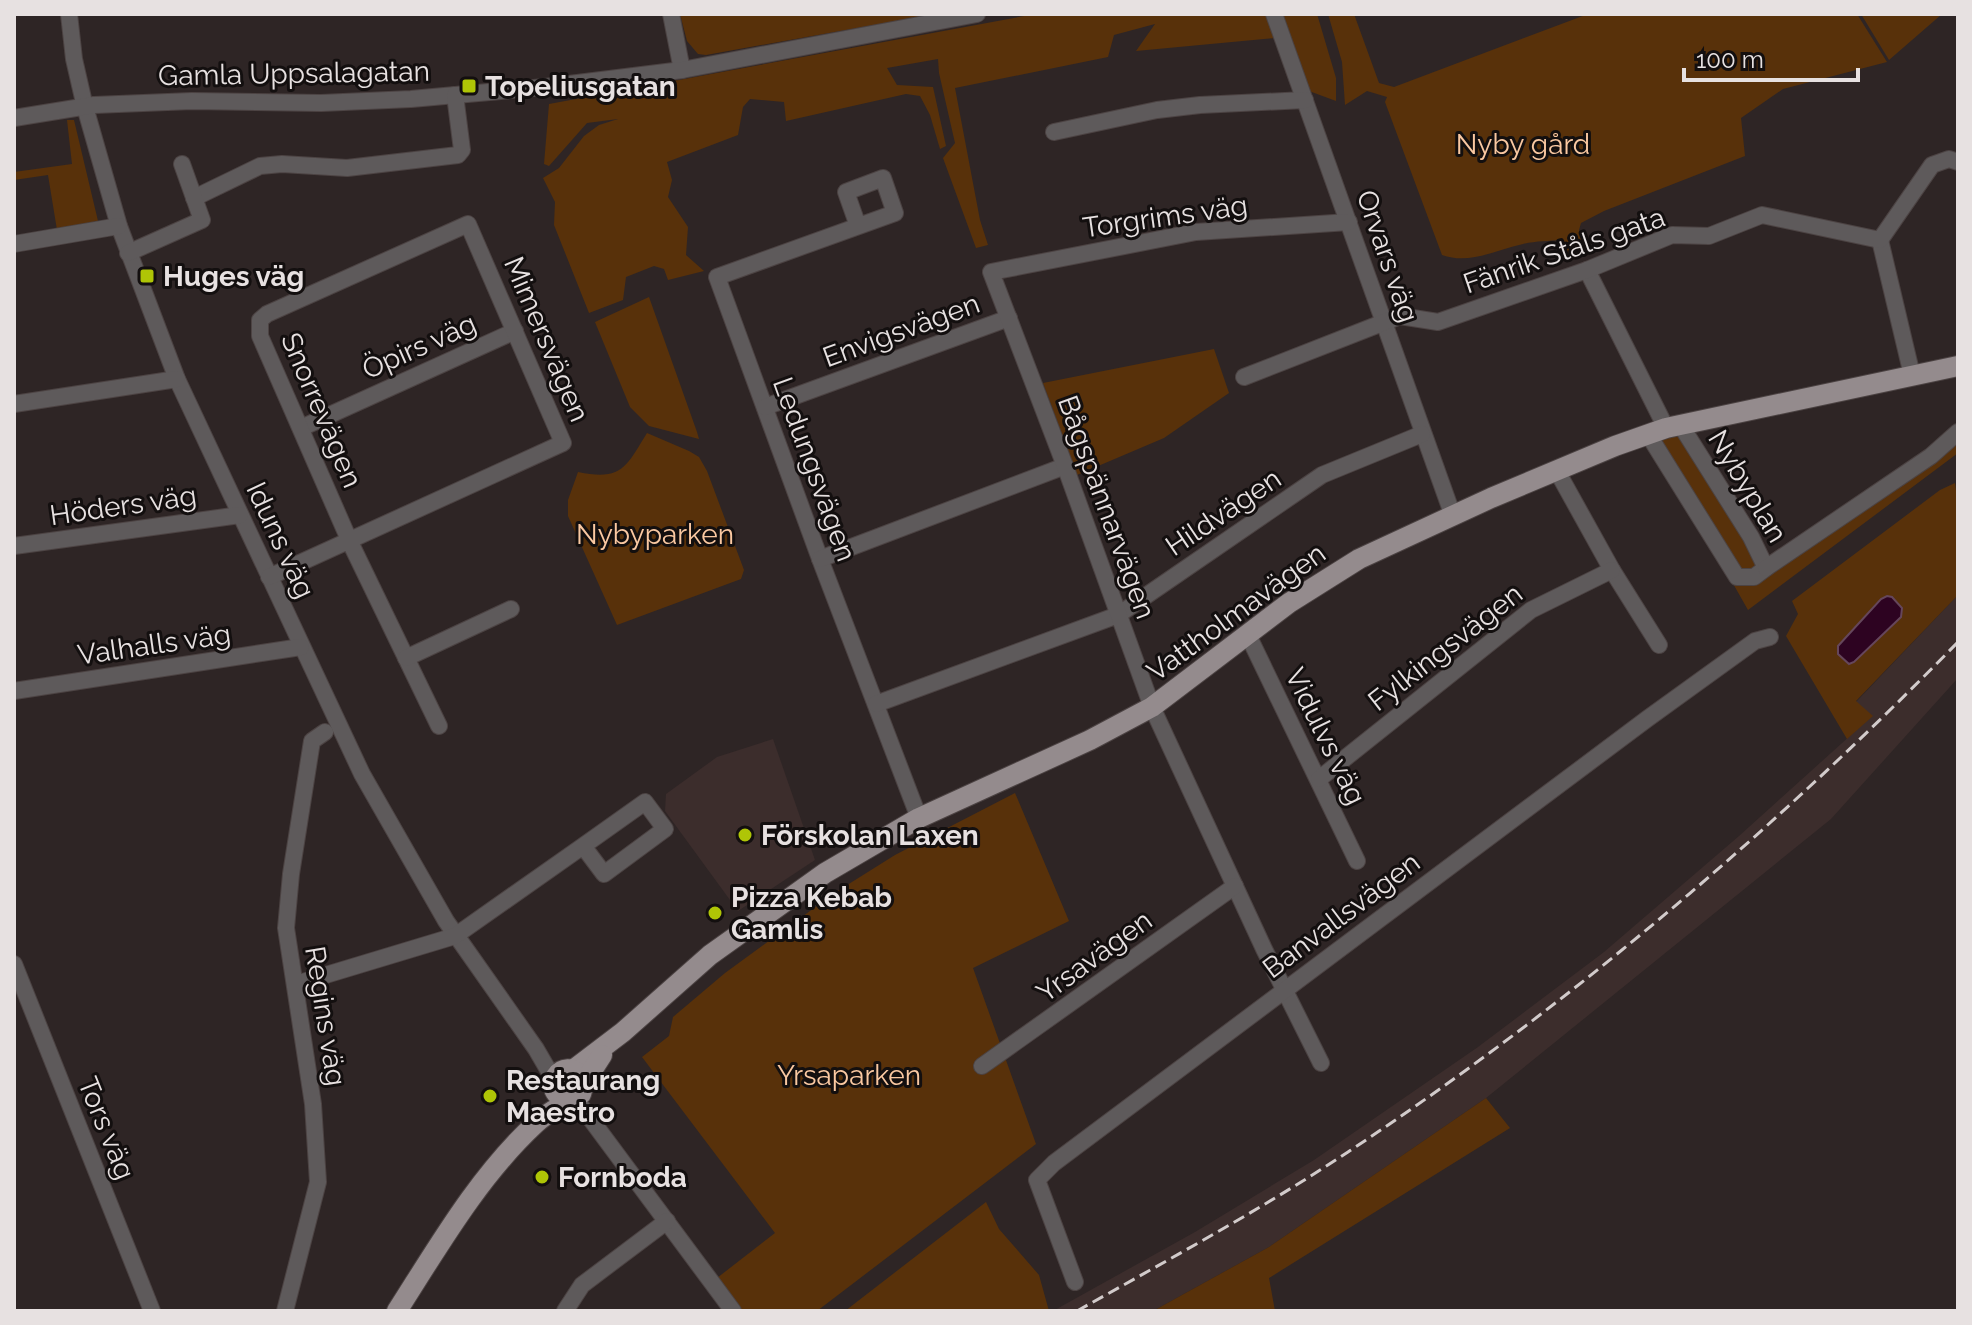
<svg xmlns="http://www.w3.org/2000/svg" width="1972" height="1325" font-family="Raleway,sans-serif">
<rect width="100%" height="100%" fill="#2e2525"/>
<g fill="#3c2d2c">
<polygon points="1958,595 1958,678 1831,819 1486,1098 1269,1247 1153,1311 1053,1311 1195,1232 1314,1160 1478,1047 1604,952 1739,836 1872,716 1856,702"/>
<polygon points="773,739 815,860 738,911 665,811 666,794 717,757"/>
</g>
<g fill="#58310a">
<polygon points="680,14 935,14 706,55 698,54 687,41"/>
<polygon points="1035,14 1265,14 1275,38 1136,51 1155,24 1114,35 1108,57 955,88 980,220 988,245 976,248 943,158 955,143 939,73 938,59 887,68 897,85 933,87 946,146 940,149 930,115 920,96 906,94 786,121 784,102 750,99 743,107 738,135 667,162 672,180 668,197 688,227 686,255 704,271 668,280 664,269 654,266 626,277 623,300 589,313 554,225 555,202 543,178 559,168 584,136 599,125 618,119 587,123 549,166 544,164 549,104"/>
<polygon points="1283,14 1317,14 1336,78 1336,101 1309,91"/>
<path d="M 1328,14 L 1354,14 L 1379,83 L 1394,87 L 1588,14 L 1857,14 L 1887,62 L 1783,89 L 1741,118 L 1745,156 L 1604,211 L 1581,223 L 1579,230 L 1585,245 L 1569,256 L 1562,240 C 1549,241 1535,241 1523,244 C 1495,250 1470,265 1442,255 L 1385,102 L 1387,97 L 1367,91 L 1345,105 L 1342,62 Z"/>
<polygon points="1861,14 1942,14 1889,60"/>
<polygon points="67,120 74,120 98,221 57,230 48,175 14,180 14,172 72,164"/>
<polygon points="649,297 697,432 699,439 649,426 630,407 595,322"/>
<polygon points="1214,349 1229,393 1164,438 1077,475 1043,383"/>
<polygon points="1680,424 1767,567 1958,432 1958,453 1748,610 1648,434"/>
<path d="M 647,433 L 689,451 L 699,457 L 707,471 L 744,570 L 741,579 L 617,625 L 568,516 L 568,500 L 578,472 C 622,481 626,467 647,433 Z"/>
<polygon points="1955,483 1958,506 1958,595 1856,701 1873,716 1847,739 1786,636 1798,614 1792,601 1940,490"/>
<polygon points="1015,793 1069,921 973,968 1036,1144 817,1311 742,1311 717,1278 775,1233 642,1057 669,1036 673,1017 725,973 836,892 895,855"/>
<polygon points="1486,1098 1510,1128 1269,1278 1275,1311 1153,1311 1269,1247"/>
<polygon points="986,1202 999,1229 1039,1275 1049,1311 845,1311"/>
</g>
<polygon fill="#2d0321" stroke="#65465b" stroke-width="2" points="1887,596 1892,597 1902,608 1901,617 1854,662 1849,664 1838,654 1838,646 1881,599"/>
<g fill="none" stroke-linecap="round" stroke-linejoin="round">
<g stroke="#4c4343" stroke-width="18">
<g id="minor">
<polyline points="69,14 74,59 85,107 119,226 177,379 362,774 446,921 536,1049 554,1080"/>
<polyline points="671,14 682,70"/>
<polyline points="1274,14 1453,516"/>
<polyline points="14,118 94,105 192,101 321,103 411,99 545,87 682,70 977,14"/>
<polyline points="1054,132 1157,110 1200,105 1305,100"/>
<polyline points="194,198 260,166 282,164 347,168 458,155 462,150 455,95"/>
<polyline points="858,226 846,192 883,178 895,213 717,277 820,559 919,818"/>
<polyline points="1880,240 1912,375"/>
<polyline points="14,244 119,226"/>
<polyline points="128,253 202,220 182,164"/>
<polyline points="1587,270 1666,428"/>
<polyline points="1244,377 1400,316 1438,322 1587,270 1672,235 1709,236 1762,215 1880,240 1932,165 1949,159 1958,162"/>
<polyline points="14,404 177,379"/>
<polyline points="765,407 1009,318"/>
<polyline points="301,428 515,331"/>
<polyline points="1648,434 1737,577 1754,577 1766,568 1751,537 1680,424"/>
<polyline points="1557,471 1612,570 1659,645"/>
<polyline points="14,546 240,515"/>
<polyline points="820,559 1065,466"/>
<polyline points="1766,568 1931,456 1958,432"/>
<polyline points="269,577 563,443 468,224 267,314 260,320 260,336 350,542 439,726"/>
<polyline points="1248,635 1357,861"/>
<polyline points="406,658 511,609"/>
<polyline points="14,691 301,647"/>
<polyline points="876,704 1118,615 1322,475 1422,434"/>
<polyline points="1319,779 1531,610 1612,570"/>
<polyline points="14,964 152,1311"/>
<polyline points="296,984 455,936 583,846 604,874 665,829 645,802 583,846"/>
<polyline points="1321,1063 1264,949 1152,707 1065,466 991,272 1196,232 1349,222"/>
<polyline points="982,1066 1235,886"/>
<polyline points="575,1098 733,1311"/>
<polyline points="1075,1282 1037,1180 1054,1163 1647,719 1755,641 1770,637"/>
<polyline points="285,1311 318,1182 313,1104 286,928 291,874 312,741 325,732"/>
<polyline points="565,1311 582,1285 667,1221"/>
</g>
</g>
<g stroke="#4c4343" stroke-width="22">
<g id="major">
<polyline points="573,1070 623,1032 710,955 825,873 919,818 1090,740 1152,707 1289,603 1359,559 1491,498 1615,446 1666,428 1958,366"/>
<path d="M 570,1100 C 535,1094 563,1050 583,1079"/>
<path d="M 397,1311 C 438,1247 478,1177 535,1124 C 549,1110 566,1105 581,1094 L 584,1083 L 602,1055"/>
</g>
</g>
<use href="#minor" stroke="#5e5a5b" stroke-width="16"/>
<use href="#major" stroke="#948b8d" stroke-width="20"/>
<path stroke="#d2cbcb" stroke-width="3" stroke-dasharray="12 6" stroke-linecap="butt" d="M 1077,1311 C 1168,1260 1260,1210 1348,1152 C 1570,1005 1772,832 1958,642"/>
</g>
<g fill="#afc506" stroke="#130f0f" stroke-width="3">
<rect x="461" y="78" width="16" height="16" rx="4"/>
<rect x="139" y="268" width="16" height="16" rx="4"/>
<circle cx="745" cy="835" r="8"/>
<circle cx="715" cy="913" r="8"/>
<circle cx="490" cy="1096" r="8"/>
<circle cx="542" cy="1177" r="8"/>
</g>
<g text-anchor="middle" stroke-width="6" stroke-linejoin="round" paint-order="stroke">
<g font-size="28" fill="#e7e1e1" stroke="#130f0f">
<text transform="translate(294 73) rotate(-1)" y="10">Gamla Uppsalagatan</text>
<text transform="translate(1165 216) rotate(-8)" y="10">Torgrims väg</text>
<text transform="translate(1564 250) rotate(-19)" y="10">Fänrik Ståls gata</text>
<text transform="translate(1388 256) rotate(71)" y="10">Orvars väg</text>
<text transform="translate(901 330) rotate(-20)" y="10">Envigsvägen</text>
<text transform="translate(547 339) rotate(67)" y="10">Mimersvägen</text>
<text transform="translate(419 346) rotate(-24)" y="10">Öpirs väg</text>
<text transform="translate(322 410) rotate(67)" y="10">Snorrevägen</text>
<text transform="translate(815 469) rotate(70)" y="10">Ledungsvägen</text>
<text transform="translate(1748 486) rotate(59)" y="10">Nybyplan</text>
<text transform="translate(123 505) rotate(-8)" y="10">Höders väg</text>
<text transform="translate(1107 507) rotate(70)" y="10">Bågspännarvägen</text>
<text transform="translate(1223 512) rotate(-34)" y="10">Hildvägen</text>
<text transform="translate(281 540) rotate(65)" y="10">Iduns väg</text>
<text transform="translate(1236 612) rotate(-36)" y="10">Vattholmavägen</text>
<text transform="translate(154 644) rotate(-8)" y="10">Valhalls väg</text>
<text transform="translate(1445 647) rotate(-38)" y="10">Fylkingsvägen</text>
<text transform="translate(1326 736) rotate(64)" y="10">Vidulvs väg</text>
<text transform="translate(1341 915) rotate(-37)" y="10">Banvallsvägen</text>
<text transform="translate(1094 956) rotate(-36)" y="10">Yrsavägen</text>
<text transform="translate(326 1016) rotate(81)" y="10">Regins väg</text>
<text transform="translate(107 1128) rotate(68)" y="10">Tors väg</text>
</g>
<g font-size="28" font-weight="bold" fill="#e7e1e1" stroke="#130f0f" text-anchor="start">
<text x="485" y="96">Topeliusgatan</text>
<text x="163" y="286">Huges väg</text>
<text x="761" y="845">Förskolan Laxen</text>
<text x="731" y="907">Pizza Kebab<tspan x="731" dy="32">Gamlis</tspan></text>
<text x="506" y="1090">Restaurang<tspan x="506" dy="32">Maestro</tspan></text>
<text x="558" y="1187">Fornboda</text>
</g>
<g font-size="28" fill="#fac8a1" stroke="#130f0f">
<text x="1523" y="154">Nyby gård</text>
<text x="655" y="544">Nybyparken</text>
<text x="849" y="1085">Yrsaparken</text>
</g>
</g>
<rect width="1972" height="1325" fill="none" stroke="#e7e1e1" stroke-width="32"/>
<path d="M1684 68v12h174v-12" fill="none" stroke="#e7e1e1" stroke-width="4"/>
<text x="1696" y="68" font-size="24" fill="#e7e1e1" stroke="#130f0f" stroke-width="6" paint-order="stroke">100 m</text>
</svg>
